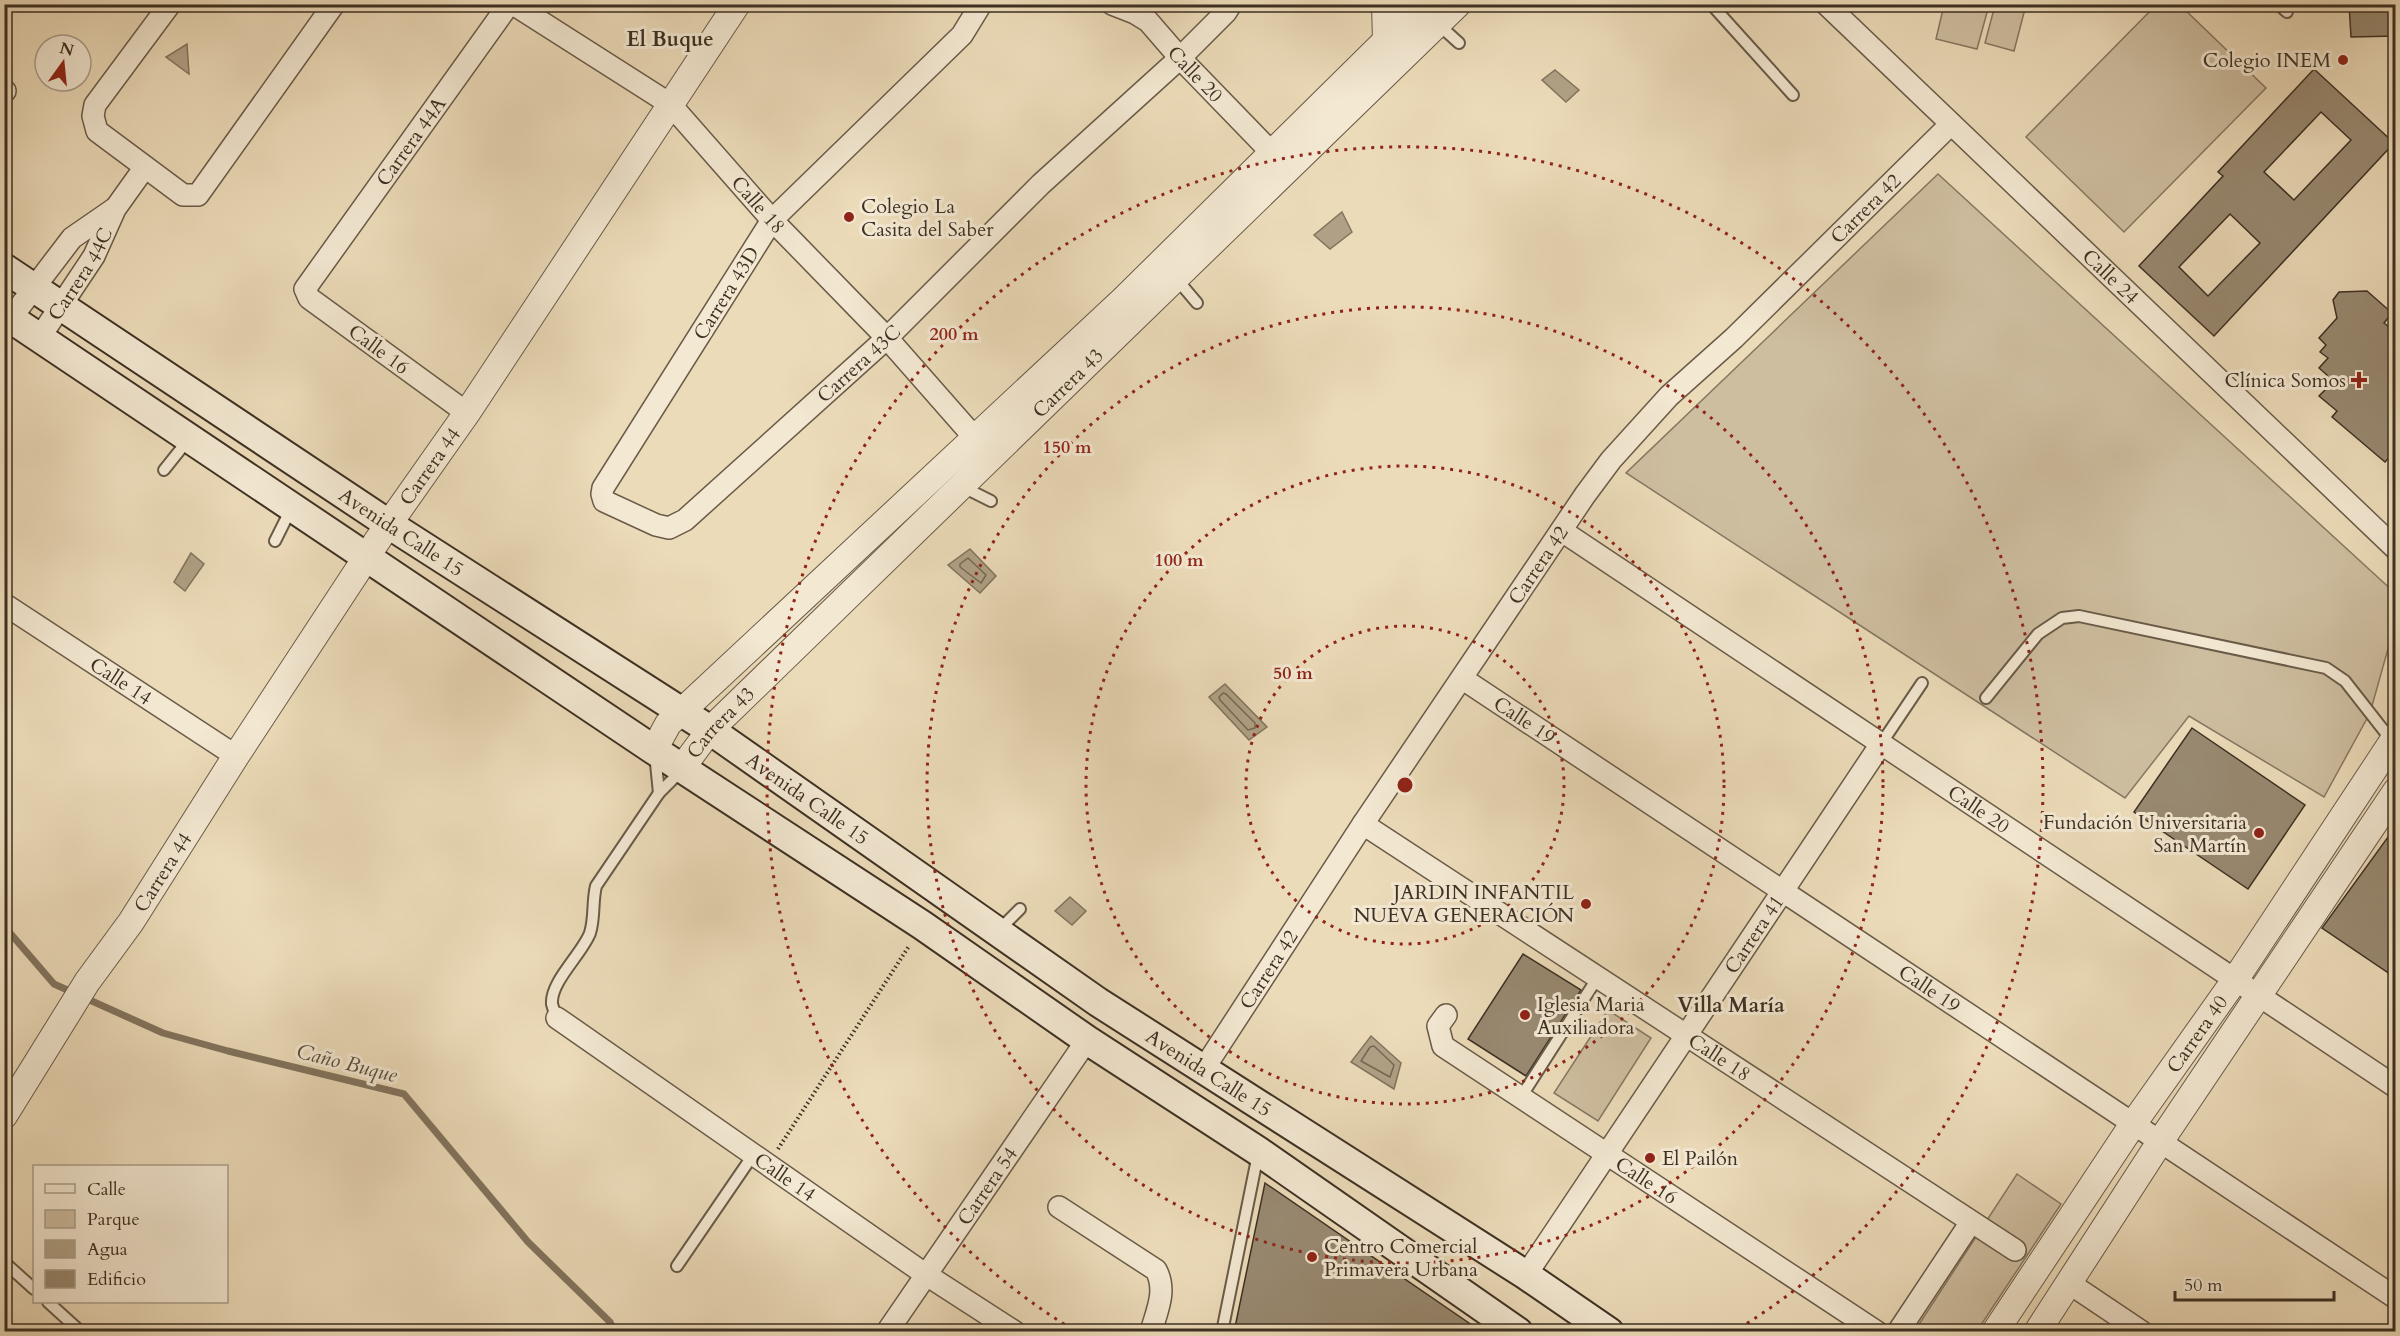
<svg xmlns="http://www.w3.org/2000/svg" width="2400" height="1336" font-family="Cardo,serif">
<rect width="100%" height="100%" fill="#ecdbb9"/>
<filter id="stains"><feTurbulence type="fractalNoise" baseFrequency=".00333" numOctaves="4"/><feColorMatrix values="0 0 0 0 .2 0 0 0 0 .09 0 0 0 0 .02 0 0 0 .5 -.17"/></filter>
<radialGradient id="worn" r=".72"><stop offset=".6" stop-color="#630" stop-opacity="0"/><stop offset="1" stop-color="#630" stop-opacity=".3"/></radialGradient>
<g fill="#cebea0" stroke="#867762" stroke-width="1.5">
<polygon points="1944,5 1989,5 1977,49 1936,39"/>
<polygon points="1995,5 2026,5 2014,51 1985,43"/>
<polygon points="2156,5 2180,5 2266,88 2124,232 2026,137"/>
<polygon points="1938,174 2395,593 2395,624 2370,713 2324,797 2189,716 2125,798 1626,473"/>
<polygon points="1608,1010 1651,1038 1598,1121 1554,1093"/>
<polygon points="2017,1174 2061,1204 1977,1331 1914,1332"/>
</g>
<g fill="#b0a186" stroke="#82745e" stroke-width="1.5">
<polygon points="187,44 189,74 166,57"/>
<polygon points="1555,70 1579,90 1566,102 1542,80"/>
<polygon points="1342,212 1352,232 1330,249 1314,235"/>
<polygon points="970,549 996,576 980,593 948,565"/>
<polygon points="191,553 204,564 185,591 174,582"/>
<polygon points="1225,684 1267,727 1249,740 1209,697"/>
<polygon points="1070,897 1086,911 1072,925 1055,911"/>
<polygon points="1371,1036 1401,1063 1394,1089 1351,1062"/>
</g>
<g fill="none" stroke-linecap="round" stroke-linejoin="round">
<g stroke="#766854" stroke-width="1.5">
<polygon points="968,558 986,575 981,583 960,567 960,564"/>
<polygon points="1223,693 1226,694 1255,723 1255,728 1248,730 1220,700 1219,697"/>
<polygon points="1374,1046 1394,1065 1390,1077 1361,1061 1370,1047"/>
</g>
<polyline stroke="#82745e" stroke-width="7" points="4,926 54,984 163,1033 228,1051 404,1094 528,1242 610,1322 615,1332"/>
</g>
<g fill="#988971" stroke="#3d3023" stroke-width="1.5" fill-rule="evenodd">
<polygon points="2349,4 2396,4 2396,36 2351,37"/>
<path d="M 2314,69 L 2394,143 L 2214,336 L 2139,266 L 2223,176 L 2218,172 ZM 2321,112 L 2351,140 L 2294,200 L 2264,172 ZM 2230,214 L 2260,243 L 2208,296 L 2179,267 Z"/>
<polygon points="2367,291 2392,313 2384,323 2396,333 2396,450 2385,462 2332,417 2337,411 2319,396 2325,390 2319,384 2327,375 2319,368 2328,358 2320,352 2326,345 2319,338 2337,318 2333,300 2339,292"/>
<polygon points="2192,728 2305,805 2248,889 2134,812"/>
<polygon points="2396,826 2396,978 2322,928"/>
<polygon points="1523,954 1581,990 1526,1076 1468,1039"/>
<polygon points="1265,1183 1482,1332 1234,1332"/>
</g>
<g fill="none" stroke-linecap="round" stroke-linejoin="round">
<g stroke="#695b48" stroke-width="14">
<g id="service">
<polyline points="1711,4 1793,95"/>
<polyline points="2278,4 2287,12"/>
<polyline points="1438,24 1459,43"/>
<polyline points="1175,277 1197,303"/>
<polyline points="164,470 188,440"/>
<polyline points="961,486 991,501"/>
<polyline points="275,541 292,507"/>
<polyline points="1986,698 2038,634 2062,618 2079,616 2326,668 2345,681 2392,741"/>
<polyline points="1881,744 1922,683"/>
<polyline points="655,754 659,793"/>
<polyline points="997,932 1020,909"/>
<path d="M 557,1018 C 555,1014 553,1008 552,1004 C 550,982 582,954 590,933 C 595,917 592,902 596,886 L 659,793 L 683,769"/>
<polyline points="1521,1097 1598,977"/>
<polyline points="4,1262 34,1289"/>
<polyline points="677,1266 753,1155"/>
<polyline points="48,1302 81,1332"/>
<polyline points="1222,1332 1258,1154"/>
</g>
</g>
<g stroke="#695b48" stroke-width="24">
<g id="minor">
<polyline points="170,4 95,105 93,116 97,131 183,195 198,195 334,4"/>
<path id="s1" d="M 513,4 L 670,104 L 772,220 L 887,338 L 974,437"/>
<path id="s2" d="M 981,4 L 962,35 L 772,220 L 603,488 L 602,494 L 604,501 L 656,525 L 669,528 L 685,520 L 887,338 L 1041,184 L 1180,58 L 1226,12 L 1231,4"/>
<path id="s3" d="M 1112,4 L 1135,13 L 1148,21 L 1180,58 L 1272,153"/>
<path id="s4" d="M 1826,4 L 2396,549"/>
<polyline points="4,90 5,91"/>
<polyline points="11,318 72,238 114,209"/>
<path id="s5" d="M 40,337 L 94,256 L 115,209 L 145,167"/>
<path id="s6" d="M 467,413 L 309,298 L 305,289 L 509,4"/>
<path id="s7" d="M 1562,531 L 2396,1087"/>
<path id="s8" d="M 4,604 L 236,756"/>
<path id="s9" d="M 1463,679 L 2396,1298"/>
<path id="s10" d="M 1363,824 L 2015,1250"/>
<path id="s11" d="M 1446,1015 L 1438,1026 L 1443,1046 L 1877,1332"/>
<path id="s12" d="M 557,1018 L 925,1274 L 1015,1332"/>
<path id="s13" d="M 1203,1070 L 1363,824 L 1585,495 L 1611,460 L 1669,396 L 1734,338 L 1951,124"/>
<path d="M 1059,1207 L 1156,1270 C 1167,1291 1157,1310 1151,1332"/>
<path id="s14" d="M 1526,1275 L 1881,744"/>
<polyline points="2069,1283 2142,1332"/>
<path id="s15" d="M 887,1332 L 1087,1040"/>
<polyline points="1898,1332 1971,1222"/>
</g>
</g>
<g stroke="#695b48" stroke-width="28">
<g id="tertiary">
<polyline points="1385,4 1386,42"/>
<polyline points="654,750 668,724 681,712 1123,300 1423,4"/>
<path id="s16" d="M 683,769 L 690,757 L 710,730 L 1458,4"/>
<path id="s17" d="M 4,1116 L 87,982 L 131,922 L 236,756 L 379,538 L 467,413 L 737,4"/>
<path id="s18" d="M 1995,1332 L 2133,1124 L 2235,980 L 2396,736"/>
<polyline points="2037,1332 2160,1142 2396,791"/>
</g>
</g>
<g stroke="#3d3023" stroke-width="32">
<g id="secondary">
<path id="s19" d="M 4,268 L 390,525 L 710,730 L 1098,1002 L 1526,1275 L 1609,1332"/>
<polyline points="4,314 654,750 922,925 1087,1040 1258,1151 1518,1332"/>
</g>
</g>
<polyline stroke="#3d3023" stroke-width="4" stroke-dasharray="1.5 3" stroke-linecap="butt" points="778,1149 909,946"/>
<use href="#service" stroke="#f3e8d2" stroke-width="10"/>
<use href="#minor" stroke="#f3e8d2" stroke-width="21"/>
<use href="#tertiary" stroke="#f3e8d2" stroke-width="26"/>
<use href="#secondary" stroke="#f3e8d2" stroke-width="28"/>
</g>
<g fill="none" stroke="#8f2418" stroke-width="3" stroke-dasharray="3 6">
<circle cx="1405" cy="785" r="159"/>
<circle cx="1405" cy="785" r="319"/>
<circle cx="1405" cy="785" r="478"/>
<path d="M1072 1329A638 638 0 1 1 1738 1329"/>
</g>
<g fill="#8f2418" stroke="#f3e8d2" stroke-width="2">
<circle cx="2343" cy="60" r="6"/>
<circle cx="849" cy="217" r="6"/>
<path d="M2356 371h6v6h6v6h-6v6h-6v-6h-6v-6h6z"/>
<circle cx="2259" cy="833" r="6"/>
<circle cx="1586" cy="904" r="6"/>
<circle cx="1525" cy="1015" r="6"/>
<circle cx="1650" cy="1158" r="6"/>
<circle cx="1312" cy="1257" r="6"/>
</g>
<g text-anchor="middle" stroke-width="6" stroke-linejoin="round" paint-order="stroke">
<g font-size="20" fill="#3d3023" stroke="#f3e8d2" text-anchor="end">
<text x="2331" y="67">Colegio INEM</text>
<text x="861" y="213" text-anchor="start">Colegio La<tspan x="861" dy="23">Casita del Saber</tspan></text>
<text x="2346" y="387">Clínica Somos</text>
<text x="2247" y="829">Fundación Universitaria<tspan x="2247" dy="23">San Martín</tspan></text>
<text x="1574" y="899">JARDIN INFANTIL<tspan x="1574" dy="23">NUEVA GENERACIÓN</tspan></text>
<text x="1537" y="1011" text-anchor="start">Iglesia Maria<tspan x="1537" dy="23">Auxiliadora</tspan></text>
<text x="1662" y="1165" text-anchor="start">El Pailón</text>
<text x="1324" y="1253" text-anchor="start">Centro Comercial<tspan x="1324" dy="23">Primavera Urbana</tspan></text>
</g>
<g font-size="20" fill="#3d3023" stroke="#f3e8d2">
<text dy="7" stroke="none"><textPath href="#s3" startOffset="111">Calle 20</textPath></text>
<text dy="7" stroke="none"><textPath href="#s6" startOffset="387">Carrera 44A</textPath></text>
<text dy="7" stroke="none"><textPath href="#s1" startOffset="320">Calle 18</textPath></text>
<text dy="7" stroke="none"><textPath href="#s13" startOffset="1092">Carrera 42</textPath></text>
<text dy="7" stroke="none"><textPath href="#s5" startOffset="75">Carrera 44C</textPath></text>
<text dy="7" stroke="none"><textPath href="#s4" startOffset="394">Calle 24</textPath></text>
<text transform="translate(726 293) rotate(-58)" y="7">Carrera 43D</text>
<text transform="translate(379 349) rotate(36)" y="7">Calle 16</text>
<text dy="7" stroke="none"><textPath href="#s2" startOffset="954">Carrera 43C</textPath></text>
<text dy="7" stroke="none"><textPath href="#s16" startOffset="546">Carrera 43</textPath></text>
<text dy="7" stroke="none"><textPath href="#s17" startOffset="777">Carrera 44</textPath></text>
<text dy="7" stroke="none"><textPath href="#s19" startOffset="477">Avenida Calle 15</textPath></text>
<text dy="7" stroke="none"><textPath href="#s13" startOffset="606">Carrera 42</textPath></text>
<text dy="7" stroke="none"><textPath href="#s8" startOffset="140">Calle 14</textPath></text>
<text dy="7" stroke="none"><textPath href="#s9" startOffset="74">Calle 19</textPath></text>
<text dy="7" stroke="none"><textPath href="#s16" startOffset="60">Carrera 43</textPath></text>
<text dy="7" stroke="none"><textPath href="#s19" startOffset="963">Avenida Calle 15</textPath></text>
<text dy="7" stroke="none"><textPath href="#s7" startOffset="501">Calle 20</textPath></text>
<text dy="7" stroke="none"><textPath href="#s17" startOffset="291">Carrera 44</textPath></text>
<text dy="7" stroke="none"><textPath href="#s14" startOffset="410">Carrera 41</textPath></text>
<text dy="7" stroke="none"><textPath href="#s13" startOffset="120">Carrera 42</textPath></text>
<text dy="7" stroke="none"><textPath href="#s9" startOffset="560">Calle 19</textPath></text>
<text dy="7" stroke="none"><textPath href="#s18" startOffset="360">Carrera 40</textPath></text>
<text dy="7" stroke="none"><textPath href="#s10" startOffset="426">Calle 18</textPath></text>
<text dy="7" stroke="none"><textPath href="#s19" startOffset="1449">Avenida Calle 15</textPath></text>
<text dy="7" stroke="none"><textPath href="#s12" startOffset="278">Calle 14</textPath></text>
<text dy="7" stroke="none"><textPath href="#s11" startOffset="278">Calle 16</textPath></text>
<text dy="7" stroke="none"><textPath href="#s15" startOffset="177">Carrera 54</textPath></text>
</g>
<g font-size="21" font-weight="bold" fill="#3d3023" stroke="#f3e8d2">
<text x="670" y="46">El Buque</text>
<text x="1731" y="1012">Villa María</text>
</g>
<g font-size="21" font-style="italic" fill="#5a4c3c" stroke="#f3e8d2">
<text transform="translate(347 1063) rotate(14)" y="7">Caño Buque</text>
</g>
</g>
<circle cx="1405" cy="785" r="9" fill="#8f2418" stroke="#f3e8d2" stroke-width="3"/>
<g font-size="18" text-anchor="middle" font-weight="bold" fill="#8f2418" stroke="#f3e8d2" stroke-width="6" stroke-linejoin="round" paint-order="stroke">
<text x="954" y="340">200 m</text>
<text x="1067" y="453">150 m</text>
<text x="1179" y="566">100 m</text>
<text x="1293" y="679">50 m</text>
</g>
<rect width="2400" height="1336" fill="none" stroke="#ecdbb9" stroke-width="24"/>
<rect x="6" y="6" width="2388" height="1324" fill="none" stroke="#3d3023" stroke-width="3"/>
<rect x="12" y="12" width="2376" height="1312" fill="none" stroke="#3d3023" stroke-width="1.5"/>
<rect x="33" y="1165" width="195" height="138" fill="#f3e8d2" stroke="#aa9e8c" stroke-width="1.5"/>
<rect x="45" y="1184" width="30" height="9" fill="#f3e8d2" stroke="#aa9e8c" stroke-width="1.5"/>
<text x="87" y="1195" font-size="18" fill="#3d3023">Calle</text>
<rect x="45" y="1210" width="30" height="18" fill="#cebea0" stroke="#aa9e8c" stroke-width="1.5"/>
<text x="87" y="1225" font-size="18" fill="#3d3023">Parque</text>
<rect x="45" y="1240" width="30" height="18" fill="#b0a186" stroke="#aa9e8c" stroke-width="1.5"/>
<text x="87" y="1255" font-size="18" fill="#3d3023">Agua</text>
<rect x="45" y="1270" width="30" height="18" fill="#988971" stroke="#aa9e8c" stroke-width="1.5"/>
<text x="87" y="1285" font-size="18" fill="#3d3023">Edificio</text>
<g transform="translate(63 63) rotate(15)"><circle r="28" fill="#f3e8d2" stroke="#aa9e8c" stroke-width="1.5"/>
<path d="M0-4.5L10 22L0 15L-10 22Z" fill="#8f2418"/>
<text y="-9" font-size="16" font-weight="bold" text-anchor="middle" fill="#3d3023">N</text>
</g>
<path d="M2175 1291v9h159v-9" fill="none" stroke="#3d3023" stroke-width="3"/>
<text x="2184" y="1291" font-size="18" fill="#3d3023" stroke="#f3e8d2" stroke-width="4.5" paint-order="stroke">50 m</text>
<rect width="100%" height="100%" filter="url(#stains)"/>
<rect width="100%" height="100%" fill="url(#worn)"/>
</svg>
